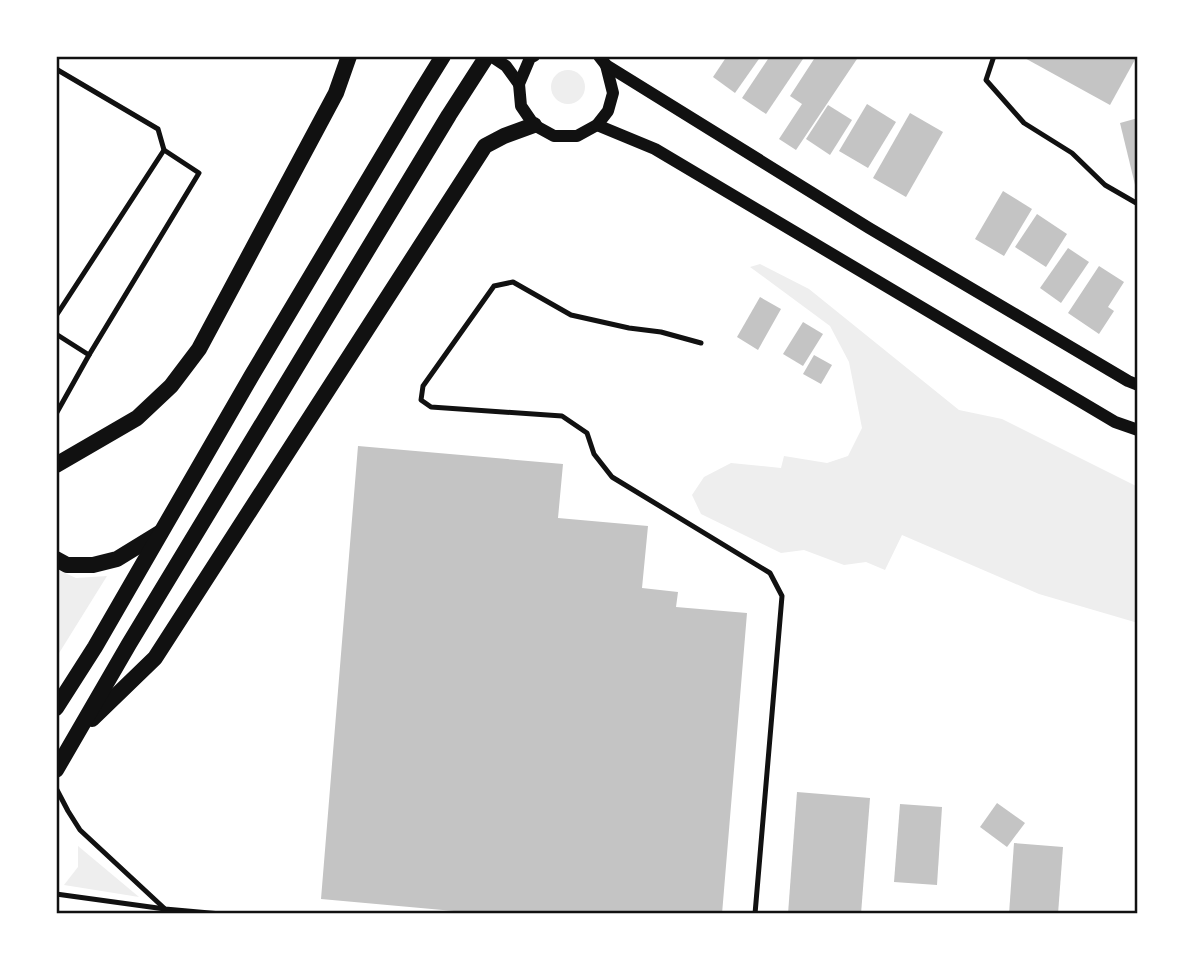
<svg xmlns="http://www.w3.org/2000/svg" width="1194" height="970" font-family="'Asap Condensed',sans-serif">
<rect width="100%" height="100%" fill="#fff"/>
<g fill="#eee">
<circle cx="568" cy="87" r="17"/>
<polygon points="760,264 809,289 959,410 1002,419 1138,487 1138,623 1039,594 902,535 885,570 866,562 844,565 804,550 781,553 701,514 692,495 704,477 731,463 781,468 784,456 827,463 848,456 862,428 849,362 830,326 750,267"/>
<polygon points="56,569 76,578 107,576 56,658"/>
<polygon points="78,846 139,897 64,885 78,867"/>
</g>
<g fill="#c4c4c4">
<polygon points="727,56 761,56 735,93 713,77"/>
<polygon points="770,56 805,56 766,114 742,98"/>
<polygon points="816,56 859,56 796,150 779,139 802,104 790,96"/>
<polygon points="1021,56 1137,56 1110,105"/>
<polygon points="867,104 896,122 868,168 839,151"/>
<polygon points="828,105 852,120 830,155 806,139"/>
<polygon points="910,113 943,132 906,197 873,178"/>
<polygon points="1138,118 1138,193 1137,193 1120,123"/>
<polygon points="1003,191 1032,209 1004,256 975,239"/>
<polygon points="1037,214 1067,234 1046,267 1015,247"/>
<polygon points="1068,248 1089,262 1061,303 1040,288"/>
<polygon points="1099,266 1124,282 1108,307 1114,311 1099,334 1068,313"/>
<polygon points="760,297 781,309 758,350 737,337"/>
<polygon points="803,322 823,334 803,366 783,354"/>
<polygon points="814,355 832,365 821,384 803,374"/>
<polygon points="358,446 563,464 558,518 648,526 642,588 678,592 676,607 747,613 722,914 487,914 321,899"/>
<polygon points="797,792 870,798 861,914 788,914"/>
<polygon points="997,803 1025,823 1007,847 980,827"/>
<polygon points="900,804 942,807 937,885 894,882"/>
<polygon points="1014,843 1063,847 1058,914 1009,914"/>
</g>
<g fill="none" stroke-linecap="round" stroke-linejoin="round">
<g stroke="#111" stroke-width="5">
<polyline points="994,56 986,80 1024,123 1072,153 1105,185 1138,204"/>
<polyline points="56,69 158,129 164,150 56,316"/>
<polyline points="56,334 89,355"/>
<polyline points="701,343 661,332 629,328 571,315 513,282 494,286 423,386 421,400 431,407 562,416 587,433 594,454 612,477 770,573 782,596 755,914"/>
<polyline points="56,414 89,355 199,173 164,150"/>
<polyline points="56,788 68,811 80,830 165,909"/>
<polyline points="56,894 165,909 221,914"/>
</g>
<g stroke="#111" stroke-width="12">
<polyline points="491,56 506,66 519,84"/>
<polyline points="534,56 530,58 519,84 521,106 534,125 554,136 577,136 597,125 608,111 613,93 606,65"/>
<polyline points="599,56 606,65 869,228 1128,381 1138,385"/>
<polyline points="597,125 655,149 1115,422 1138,430"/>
</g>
<g stroke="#111" stroke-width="16">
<polyline points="56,465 137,418 171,386 199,349 336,93 349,56"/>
<polyline points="56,559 67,565 93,565 117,559 161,532"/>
<polyline points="56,708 95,647 252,375 417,98 443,56"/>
<polyline points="92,719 155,658 485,146 504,136 534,125"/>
<polyline points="56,770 129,644 449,115 487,56"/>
</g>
</g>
<rect width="1194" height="970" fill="none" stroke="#ffffff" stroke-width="116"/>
<rect x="58" y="58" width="1078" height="854" fill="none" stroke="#111" stroke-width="2.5"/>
</svg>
